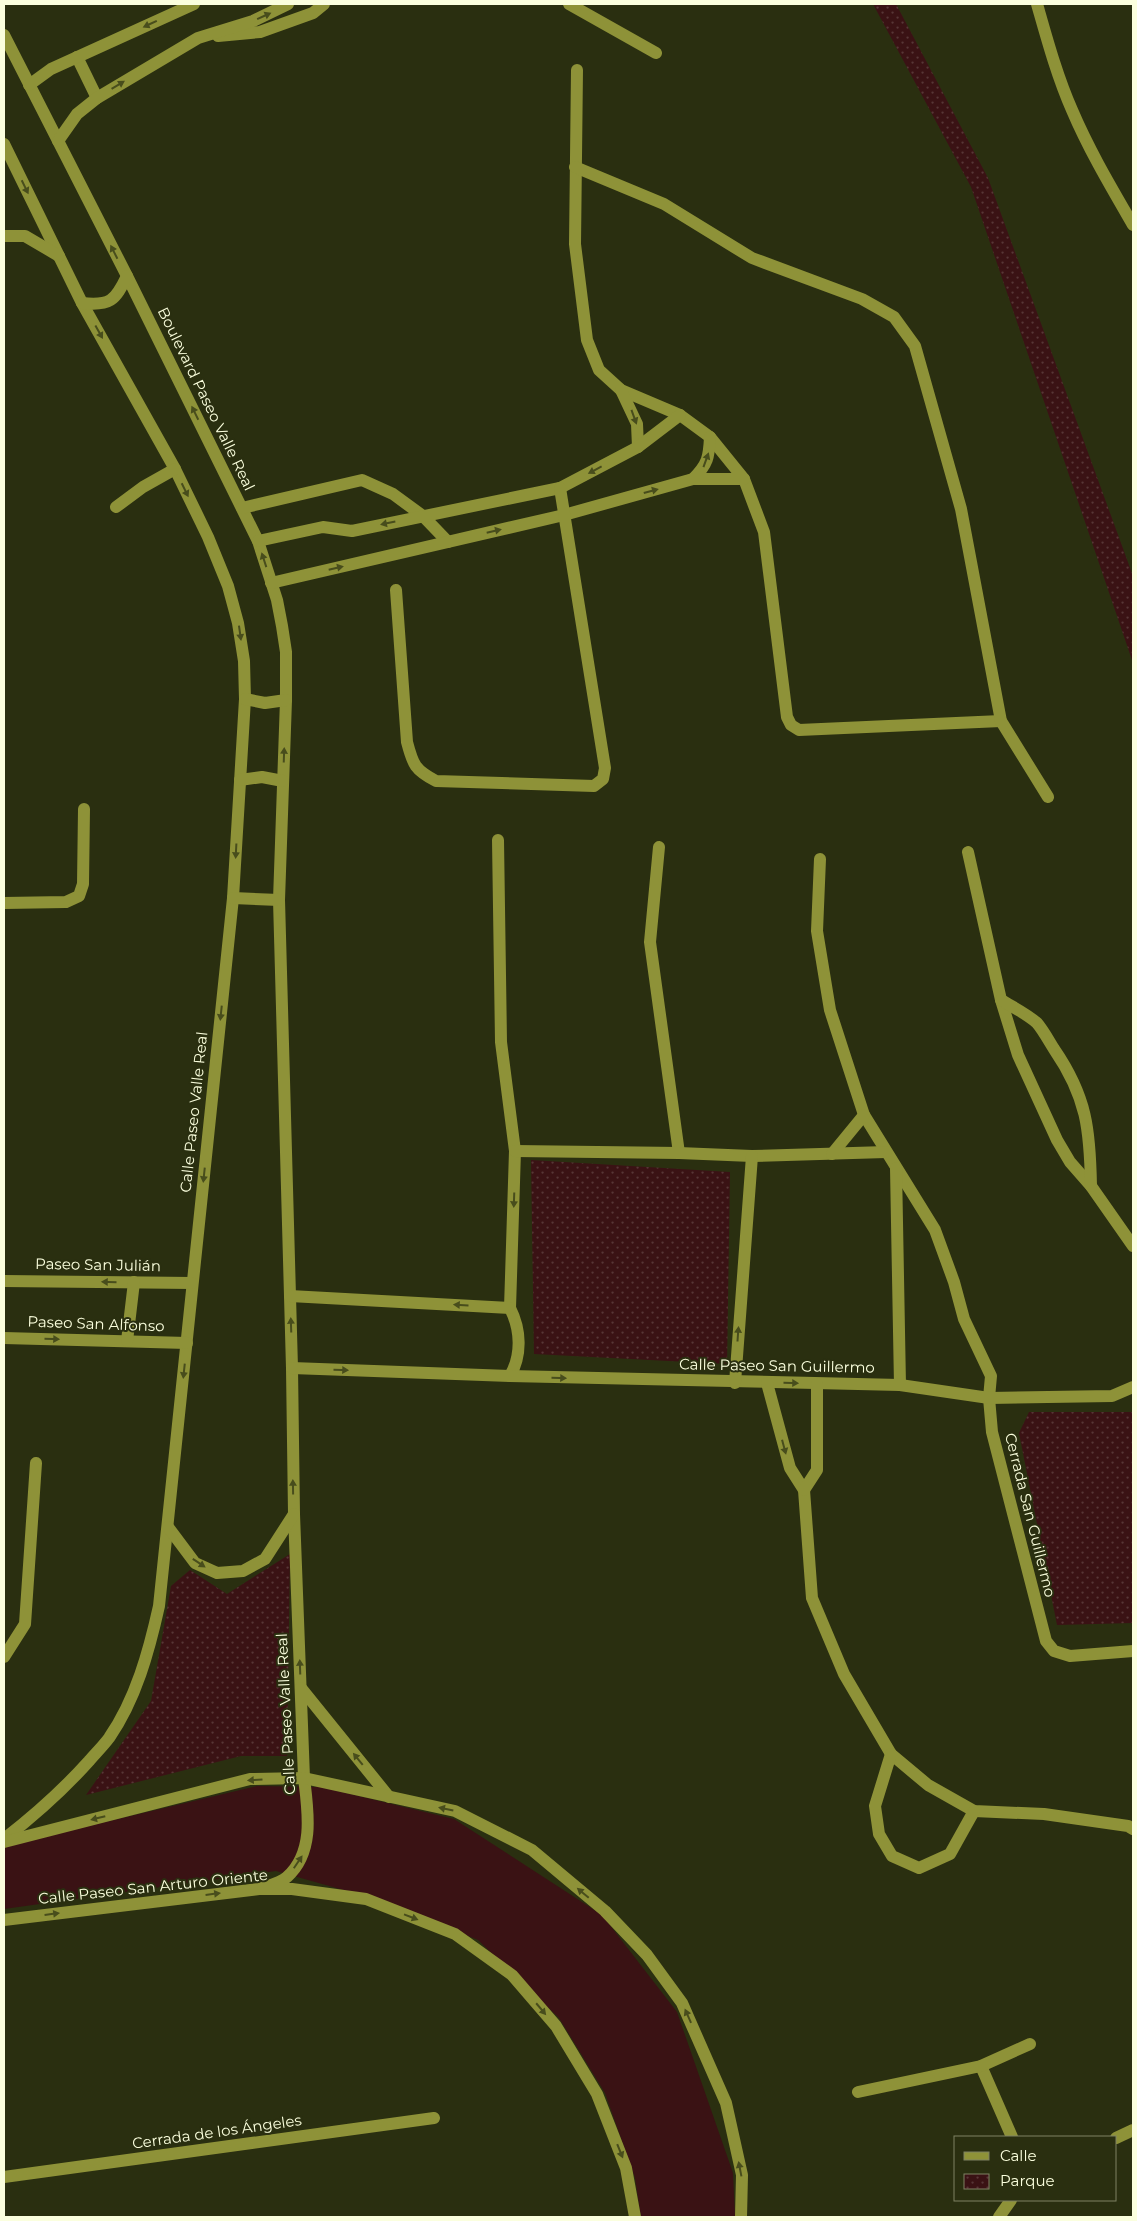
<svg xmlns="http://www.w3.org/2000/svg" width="1137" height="2221" font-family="Montserrat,sans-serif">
<defs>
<pattern id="park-dots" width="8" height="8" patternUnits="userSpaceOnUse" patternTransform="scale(1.25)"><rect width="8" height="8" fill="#3a1214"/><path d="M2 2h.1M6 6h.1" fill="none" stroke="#573636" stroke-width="1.8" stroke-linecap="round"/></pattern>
</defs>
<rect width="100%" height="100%" fill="#2a2f10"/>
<polygon fill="#3a1214" points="257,1786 321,1787 454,1819 602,1915 677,2012 733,2173 735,2217 641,2217 635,2178 605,2093 559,2018 478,1940 379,1900 276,1871 4,1909 4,1846"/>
<g fill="url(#park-dots)">
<polygon points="873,4 896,4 988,178 1133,576 1133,663 971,187"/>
<polygon points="531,1160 730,1172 727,1364 534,1354"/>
<polygon points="1029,1412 1133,1412 1133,1623 1057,1625 1019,1433"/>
<polygon points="290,1554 287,1756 241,1756 86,1795 151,1701 171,1586 190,1570 227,1594"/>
</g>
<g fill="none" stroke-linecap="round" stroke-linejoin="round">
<g stroke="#8e9238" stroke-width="12">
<polyline points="569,4 656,53"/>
<path d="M 1037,4 C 1047,39 1057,76 1072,110 C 1089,150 1111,187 1133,225"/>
<path d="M 4,35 L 127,276 L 258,541 L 277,600 L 282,626 L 286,652 L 286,700 L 279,900 L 292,1368 L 294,1514 L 304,1778 C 308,1811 315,1852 287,1877 C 281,1883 267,1886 259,1889"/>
<polyline points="218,36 260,32 313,13 324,4"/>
<polyline points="77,57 97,98"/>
<polyline points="577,70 575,244 587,340 599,370 621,390 680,415 710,437 744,479 764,532 787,717 791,725 799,730 1001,721"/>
<polyline points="29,85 51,69 194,4"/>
<polyline points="58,141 77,114 97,98 198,38 253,21 288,4"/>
<path d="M 4,144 L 82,303 L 175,469 L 208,537 L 228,586 L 238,623 L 244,661 L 245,699 L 233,898 L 159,1606 C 149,1651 136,1699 109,1738 C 103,1746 95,1754 89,1761 C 63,1790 35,1815 4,1839"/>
<polyline points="575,167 664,204 752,258 862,299 894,317 915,346 961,509 1001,721 1048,797"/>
<polyline points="4,236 25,236 59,256"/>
<path d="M 82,303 C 110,306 115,301 127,276"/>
<polyline points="621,390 637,424 638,447"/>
<path d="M 693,479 C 708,464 709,457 710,437"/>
<polyline points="116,507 143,487 175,469"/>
<polyline points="242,508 362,480 393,494 423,516 448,542"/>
<polyline points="258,541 323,527 352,531 560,488 638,447 680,415"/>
<polyline points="271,583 564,515 693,479 744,479"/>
<path d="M 396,590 L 407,742 C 413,765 415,770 436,781 L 594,786 L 603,779 L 605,768 L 560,488"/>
<polyline points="245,699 265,703 286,700"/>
<polyline points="240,780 262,777 283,781"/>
<path d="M 498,840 L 501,1042 L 515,1151 L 510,1308 C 521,1330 522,1355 510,1376"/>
<polyline points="659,847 650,942 679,1153"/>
<polyline points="968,852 1001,1000 1018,1055 1057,1140 1070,1162 1091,1186 1133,1246"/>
<polyline points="820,859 817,931 830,1010 864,1115 935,1230 954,1282 964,1319 991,1376 989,1398 992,1432 1046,1641 1054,1651 1070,1656 1133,1651"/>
<polyline points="233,898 279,900"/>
<polyline points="4,903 66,902 79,896 83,884 84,809"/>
<path d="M 1001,1000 C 1013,1007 1027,1014 1037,1023 C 1043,1030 1049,1041 1054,1049 C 1087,1097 1090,1130 1091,1186"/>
<polyline points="515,1151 679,1153 752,1156 886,1152"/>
<polyline points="832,1154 864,1115"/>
<polyline points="896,1168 900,1385"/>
<polyline points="4,1281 192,1283"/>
<polyline points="290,1296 510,1308"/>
<polyline points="4,1338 187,1343"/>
<polyline points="127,1341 134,1282"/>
<polyline points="292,1368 510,1376 900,1385 989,1398 1112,1396 1133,1387"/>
<polyline points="735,1383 752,1156"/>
<polyline points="767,1383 790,1468 804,1490 812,1598 844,1674 891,1754 928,1785 974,1811 1044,1814 1128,1826 1133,1829"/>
<polyline points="804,1490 817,1470 817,1384"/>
<polyline points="168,1527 195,1563 217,1573 243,1571 265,1559 294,1514"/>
<polyline points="4,1657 25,1624 36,1463"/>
<polyline points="301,1688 389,1797"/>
<polyline points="891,1754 875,1806 879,1834 892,1856 919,1868 950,1854 974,1811"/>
<polyline points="4,1842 250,1779 304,1778 455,1811 532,1850 605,1911 647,1955 682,2003 726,2103 742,2175 741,2217"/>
<polyline points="4,1920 259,1889 292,1889 366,1899 455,1934 512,1975 556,2026 597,2094 626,2168 635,2217"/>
<polyline points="981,2066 1012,2137"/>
<polyline points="858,2092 981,2066 1030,2044"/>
<polyline points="1116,2138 1133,2130"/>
<polyline points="4,2177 434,2118"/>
<polyline points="999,2217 1011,2200"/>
</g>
</g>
<defs><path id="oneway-solid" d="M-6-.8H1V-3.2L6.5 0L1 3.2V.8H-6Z" transform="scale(1.25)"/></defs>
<g fill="#484d1c">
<use href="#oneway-solid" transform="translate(264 16) rotate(-24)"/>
<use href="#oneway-solid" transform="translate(150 24) rotate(155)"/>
<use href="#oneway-solid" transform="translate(118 85) rotate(-31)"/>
<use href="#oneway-solid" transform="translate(25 187) rotate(64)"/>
<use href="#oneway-solid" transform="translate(114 252) rotate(-117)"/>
<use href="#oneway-solid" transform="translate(99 332) rotate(61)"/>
<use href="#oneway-solid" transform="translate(195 413) rotate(-116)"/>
<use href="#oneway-solid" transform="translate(634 417) rotate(70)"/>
<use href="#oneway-solid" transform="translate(706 460) rotate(-70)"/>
<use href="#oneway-solid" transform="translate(595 470) rotate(152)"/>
<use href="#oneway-solid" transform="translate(185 490) rotate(64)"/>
<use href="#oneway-solid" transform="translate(651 491) rotate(-15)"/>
<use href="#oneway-solid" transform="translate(388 523) rotate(168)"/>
<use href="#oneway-solid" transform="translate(494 531) rotate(-13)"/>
<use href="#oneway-solid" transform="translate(264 560) rotate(-108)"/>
<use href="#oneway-solid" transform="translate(336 568) rotate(-13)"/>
<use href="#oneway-solid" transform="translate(240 633) rotate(82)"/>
<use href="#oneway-solid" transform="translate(284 755) rotate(-88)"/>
<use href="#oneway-solid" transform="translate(236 851) rotate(93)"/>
<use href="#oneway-solid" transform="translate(221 1013) rotate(96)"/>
<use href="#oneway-solid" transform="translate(204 1175) rotate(96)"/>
<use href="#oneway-solid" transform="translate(514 1200) rotate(92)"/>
<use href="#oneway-solid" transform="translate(109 1282) rotate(-179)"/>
<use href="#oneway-solid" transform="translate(461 1305) rotate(-177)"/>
<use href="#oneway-solid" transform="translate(291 1325) rotate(-92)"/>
<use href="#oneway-solid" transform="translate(738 1334) rotate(-86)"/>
<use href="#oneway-solid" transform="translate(52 1339) rotate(2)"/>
<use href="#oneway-solid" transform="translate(341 1370) rotate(2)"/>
<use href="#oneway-solid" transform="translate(184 1371) rotate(96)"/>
<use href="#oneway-solid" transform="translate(559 1378) rotate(2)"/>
<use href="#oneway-solid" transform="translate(791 1383) rotate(1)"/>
<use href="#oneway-solid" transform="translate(784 1447) rotate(75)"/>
<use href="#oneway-solid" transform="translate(293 1487) rotate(-91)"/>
<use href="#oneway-solid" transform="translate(199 1563) rotate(34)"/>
<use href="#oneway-solid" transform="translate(300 1667) rotate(-92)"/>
<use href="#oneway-solid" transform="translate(358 1759) rotate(-129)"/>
<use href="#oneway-solid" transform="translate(255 1780) rotate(176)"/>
<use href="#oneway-solid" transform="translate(446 1809) rotate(-168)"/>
<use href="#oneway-solid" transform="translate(98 1818) rotate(166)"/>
<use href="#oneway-solid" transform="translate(298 1862) rotate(-56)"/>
<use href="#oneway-solid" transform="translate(583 1893) rotate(-140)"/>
<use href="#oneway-solid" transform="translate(213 1894) rotate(-7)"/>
<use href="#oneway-solid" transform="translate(52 1914) rotate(-7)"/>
<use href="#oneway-solid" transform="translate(411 1917) rotate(21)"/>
<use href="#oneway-solid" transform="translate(541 2009) rotate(50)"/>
<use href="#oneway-solid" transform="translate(688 2016) rotate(-114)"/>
<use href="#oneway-solid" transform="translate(620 2151) rotate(68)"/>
<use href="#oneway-solid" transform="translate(740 2169) rotate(-101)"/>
</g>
<g text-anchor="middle" stroke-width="4" stroke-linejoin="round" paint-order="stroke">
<g font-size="15" fill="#fbffde" stroke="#2a2f10">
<text transform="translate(206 399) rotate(64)" y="5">Boulevard Paseo Valle Real</text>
<text transform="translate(194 1112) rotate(-84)" y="5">Calle Paseo Valle Real</text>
<text transform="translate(98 1265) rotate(1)" y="5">Paseo San Julián</text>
<text transform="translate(96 1324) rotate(2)" y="5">Paseo San Alfonso</text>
<text transform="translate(777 1366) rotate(1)" y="5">Calle Paseo San Guillermo</text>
<text transform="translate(1030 1515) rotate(76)" y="5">Cerrada San Guillermo</text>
<text transform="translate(286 1714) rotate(-93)" y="5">Calle Paseo Valle Real</text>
<text transform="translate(153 1887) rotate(-6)" y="5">Calle Paseo San Arturo Oriente</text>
<text transform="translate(217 2132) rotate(-8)" y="5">Cerrada de los Ángeles</text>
</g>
</g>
<rect width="1137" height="2221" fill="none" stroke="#fbffde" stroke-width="10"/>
<rect x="954" y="2136" width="162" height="65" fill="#2a2f10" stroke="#7e8262"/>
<rect x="964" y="2152" width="25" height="8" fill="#8e9238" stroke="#7e8262"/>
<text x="1000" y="2161" font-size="15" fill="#fbffde">Calle</text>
<rect x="964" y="2174" width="25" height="15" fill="url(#park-dots)" stroke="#7e8262"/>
<text x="1000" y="2186" font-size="15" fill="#fbffde">Parque</text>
</svg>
